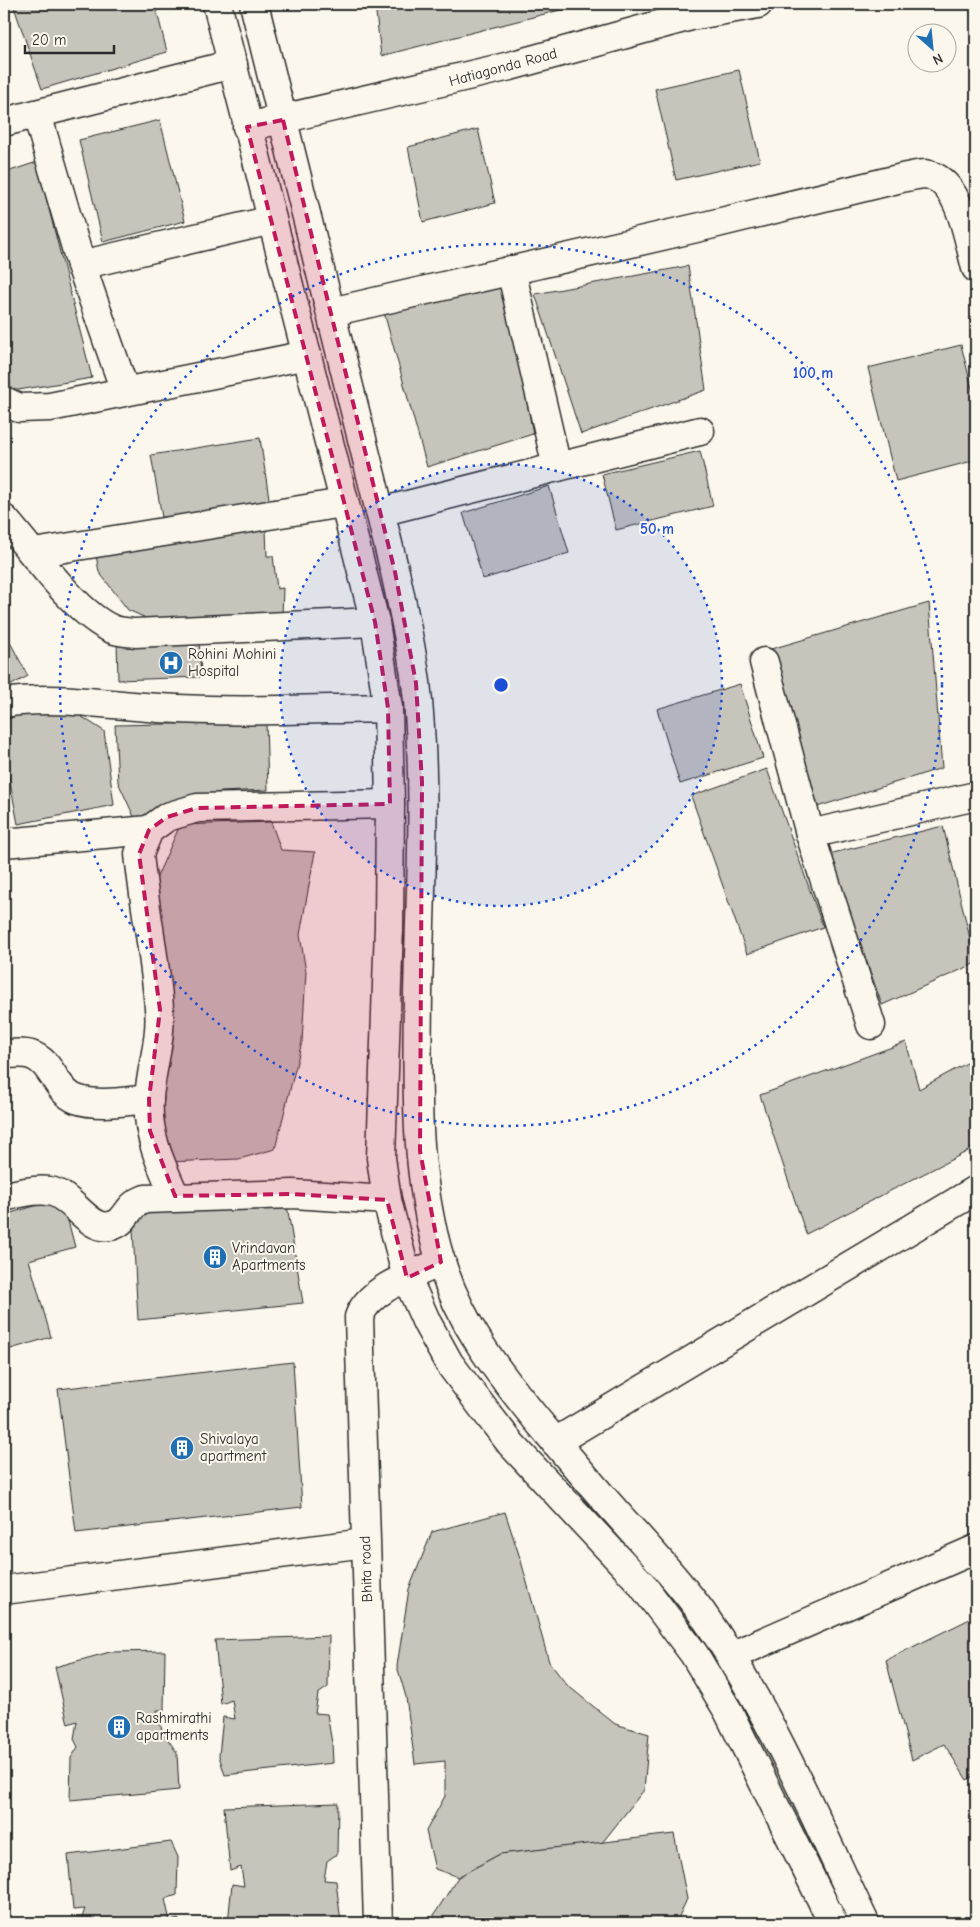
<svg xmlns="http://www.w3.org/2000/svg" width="980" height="1927" font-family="'Comic Neue',sans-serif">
<rect width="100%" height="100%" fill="#fbf7ec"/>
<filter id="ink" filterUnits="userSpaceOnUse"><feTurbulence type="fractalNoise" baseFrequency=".02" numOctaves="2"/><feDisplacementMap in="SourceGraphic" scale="10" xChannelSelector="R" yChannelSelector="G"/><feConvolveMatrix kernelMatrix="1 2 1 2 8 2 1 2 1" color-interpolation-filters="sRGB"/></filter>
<g filter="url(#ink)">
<g fill="#c7c4bc" stroke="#2b2b2b">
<polygon points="13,4 155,4 167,52 42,89"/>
<polygon points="375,4 567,4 568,8 381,56"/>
<polygon points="594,4 615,4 596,9"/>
<polygon points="739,70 760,161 676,180 655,89"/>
<polygon points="160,120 185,221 103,242 79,140"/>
<polygon points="478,129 495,203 423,222 408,147"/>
<polygon points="37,162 92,378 12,391 4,362 4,173"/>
<polygon points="688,266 706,390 581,434 535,294"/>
<polygon points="505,287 533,434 427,467 383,309"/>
<polygon points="961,345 976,404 976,460 896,481 868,368"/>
<polygon points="260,438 270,505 163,523 151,455"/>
<polygon points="700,451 713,506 616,530 602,474"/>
<polygon points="549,486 569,553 483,579 463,513"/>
<polygon points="266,529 267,556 273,556 277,589 283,588 282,616 155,622 128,610 99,572 95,549"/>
<polygon points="929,603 942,768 817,807 771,649"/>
<polygon points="4,631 28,676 4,689"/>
<polygon points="199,637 201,677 118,680 117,640"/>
<polygon points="740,684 763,758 680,784 657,709"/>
<polygon points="35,708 79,715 104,731 114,805 18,824 4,751 4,721"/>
<polygon points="266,722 268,790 220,792 136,821 118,782 115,725"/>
<polygon points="767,769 823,927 747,954 691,796"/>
<polygon points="271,822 281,850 315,852 300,935 306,972 302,1042 275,1149 239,1159 168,1162 157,1093 152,888 180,825"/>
<polygon points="943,826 976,963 882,1005 829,854"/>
<polygon points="906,1042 919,1089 976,1058 976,1147 806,1234 760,1095"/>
<polygon points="62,1198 75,1247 29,1260 51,1337 4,1351 4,1215"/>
<polygon points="286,1199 303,1303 138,1320 132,1212"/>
<polygon points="293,1362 302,1507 76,1533 58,1389"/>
<polygon points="505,1512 521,1561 549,1662 567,1685 615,1724 649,1734 644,1790 602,1843 500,1854 458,1877 435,1869 426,1831 445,1796 445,1761 415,1764 406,1697 397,1666 409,1589 432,1532"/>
<polygon points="976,1616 976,1774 967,1780 944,1744 912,1760 886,1660"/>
<polygon points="329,1636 328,1687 318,1694 315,1713 327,1714 332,1743 333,1763 225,1775 219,1756 223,1717 235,1719 232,1700 221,1704 215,1640"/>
<polygon points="165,1651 164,1710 157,1710 162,1731 170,1730 167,1738 177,1753 179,1790 70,1800 71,1758 78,1747 74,1739 77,1721 68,1724 55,1667 110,1652"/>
<polygon points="338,1803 337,1854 327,1861 324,1880 336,1881 341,1923 228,1923 232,1884 244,1886 241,1867 230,1871 224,1807"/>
<polygon points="674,1834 687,1899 676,1923 434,1923 434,1915 458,1877 500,1854"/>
<polygon points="171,1842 178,1857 177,1895 165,1899 170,1921 178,1919 182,1923 80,1923 85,1909 73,1910 68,1855"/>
</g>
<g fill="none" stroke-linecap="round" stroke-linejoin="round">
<g stroke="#2b2b2b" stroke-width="31">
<g id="street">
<polyline points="37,114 81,265 125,391"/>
<polyline points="4,122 233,64"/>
<polyline points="81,265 272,220"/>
<polyline points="511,270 557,467"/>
<path d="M 331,312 L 705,226 L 906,177 C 912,176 920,174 925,174 C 961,179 968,240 976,268"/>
<polyline points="4,401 19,408 50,407 307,355"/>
<polyline points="380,512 700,431"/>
<path d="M 4,519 C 32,550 75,613 112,629 C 119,632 128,632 135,633 L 375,622"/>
<polyline points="34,553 343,503"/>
<polyline points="764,662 810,834 871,1025"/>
<path d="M 4,703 C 55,695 108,705 159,708 C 235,713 312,709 388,708"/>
<polyline points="810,834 976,796"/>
<polyline points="4,843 149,830"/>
<path d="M 4,1054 C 12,1054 23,1052 31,1055 C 53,1062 55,1091 76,1099 C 99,1107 125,1101 149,1099"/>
<path d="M 175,1196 C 161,1165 146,1134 149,1098 C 151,1068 162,1039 159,1008 C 155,956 144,905 139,854 L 149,830 L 167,817 L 197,808 L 390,804"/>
<path d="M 4,1197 C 18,1193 34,1189 49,1191 C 72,1194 88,1231 110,1226 C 122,1224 125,1215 132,1207 C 135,1203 141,1201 145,1199 L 293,1194 L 387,1200"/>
<polyline points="555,1442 976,1190"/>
<polyline points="4,1590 365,1543"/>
<polyline points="731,1656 976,1549"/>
<path d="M 378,1923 L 359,1317 C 369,1288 415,1274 441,1262"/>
</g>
</g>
<g stroke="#2b2b2b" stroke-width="31">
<polyline id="secondary" points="247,127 510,66 691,16 758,4"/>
</g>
<g stroke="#2b2b2b" stroke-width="31">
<g id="primary">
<polyline points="217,4 375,622 388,708 390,804 389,926 381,1158 387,1200 407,1278 427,1323 449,1363 483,1408 511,1444 640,1582 694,1654 728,1711 833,1923"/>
<path d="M 254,4 L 395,572 C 403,608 411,645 416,682 C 428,786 420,891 418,995 C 417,1084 414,1176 441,1262 C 461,1325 496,1370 537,1420 C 563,1451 588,1481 615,1511 C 645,1545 675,1576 702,1613 C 769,1708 815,1818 865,1923"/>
</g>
</g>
<use href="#street" stroke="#fbf7ec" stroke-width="28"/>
<use href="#secondary" stroke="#fbf7ec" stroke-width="28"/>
<use href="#primary" stroke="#fbf7ec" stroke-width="28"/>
</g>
</g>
<path fill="#c2185b" fill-opacity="0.2" stroke="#c2185b" stroke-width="4" stroke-dasharray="10 6" stroke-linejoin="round" d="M 283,120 L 395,572 L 416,683 L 422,782 L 420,1151 L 441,1262 L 407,1278 L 387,1200 L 293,1194 L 175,1196 L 150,1131 L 149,1099 L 160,1010 L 139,854 L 149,830 L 167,817 L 197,808 L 390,804 L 388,708 L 375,622 L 247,127 Z"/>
<circle cx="501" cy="685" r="221" fill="#1d4ed8" fill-opacity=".12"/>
<g fill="none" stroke="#1d4ed8" stroke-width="2.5" stroke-dasharray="2.5 5">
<circle cx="501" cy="685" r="221"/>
<circle cx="501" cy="685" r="441"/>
</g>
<defs>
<g id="hospital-disc" transform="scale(1.25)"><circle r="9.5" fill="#1f6fb2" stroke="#fbf7ec"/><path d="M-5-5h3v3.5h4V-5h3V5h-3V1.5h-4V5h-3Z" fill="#fff"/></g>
<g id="building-disc" transform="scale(1.25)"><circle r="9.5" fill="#1f6fb2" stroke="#fbf7ec"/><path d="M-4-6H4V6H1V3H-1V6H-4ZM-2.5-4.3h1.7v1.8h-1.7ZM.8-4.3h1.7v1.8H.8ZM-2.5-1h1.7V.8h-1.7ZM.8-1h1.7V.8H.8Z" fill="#fff"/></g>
</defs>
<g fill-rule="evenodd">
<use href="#hospital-disc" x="171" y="663"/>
<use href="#building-disc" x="215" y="1257"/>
<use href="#building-disc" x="182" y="1448"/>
<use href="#building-disc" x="119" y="1727"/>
</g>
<g text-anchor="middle" stroke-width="4" stroke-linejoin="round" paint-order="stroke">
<g font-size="15" fill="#2b2b2b" stroke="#fbf7ec">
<text transform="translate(503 67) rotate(-15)" y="5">Hatiagonda Road</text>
<text transform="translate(366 1569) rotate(-92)" y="5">Bhita road</text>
</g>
<g font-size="15" fill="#2b2b2b" stroke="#fbf7ec" text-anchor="start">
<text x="188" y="659">Rohini Mohini<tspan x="188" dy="17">Hospital</tspan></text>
<text x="232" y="1253">Vrindavan<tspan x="232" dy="17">Apartments</tspan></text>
<text x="200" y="1444">Shivalaya<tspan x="200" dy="17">apartment</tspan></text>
<text x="136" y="1723">Rashmirathi<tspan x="136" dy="17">apartments</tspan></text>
</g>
</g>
<circle cx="501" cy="685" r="8" fill="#1d4ed8" stroke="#fbf7ec" stroke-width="2.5"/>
<g font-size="15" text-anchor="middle" font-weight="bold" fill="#1d4ed8" stroke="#fbf7ec" stroke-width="4" stroke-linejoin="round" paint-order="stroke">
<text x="813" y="378">100 m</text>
<text x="657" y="534">50 m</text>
</g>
<rect width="980" height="1927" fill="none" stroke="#fbf7ec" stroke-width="20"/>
<rect x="10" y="10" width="960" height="1907" fill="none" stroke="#2b2b2b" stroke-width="2" filter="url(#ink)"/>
<g transform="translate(932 48) rotate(153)"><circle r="24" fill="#fbf7ec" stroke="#a8a59f"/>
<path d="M0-4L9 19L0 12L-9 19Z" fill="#1f6fb2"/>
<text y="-8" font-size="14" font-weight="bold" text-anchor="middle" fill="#2b2b2b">N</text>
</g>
<path d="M25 45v8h89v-8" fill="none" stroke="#2b2b2b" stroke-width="2.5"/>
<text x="32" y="45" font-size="15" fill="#2b2b2b" stroke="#fbf7ec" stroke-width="4" paint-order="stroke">20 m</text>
</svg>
